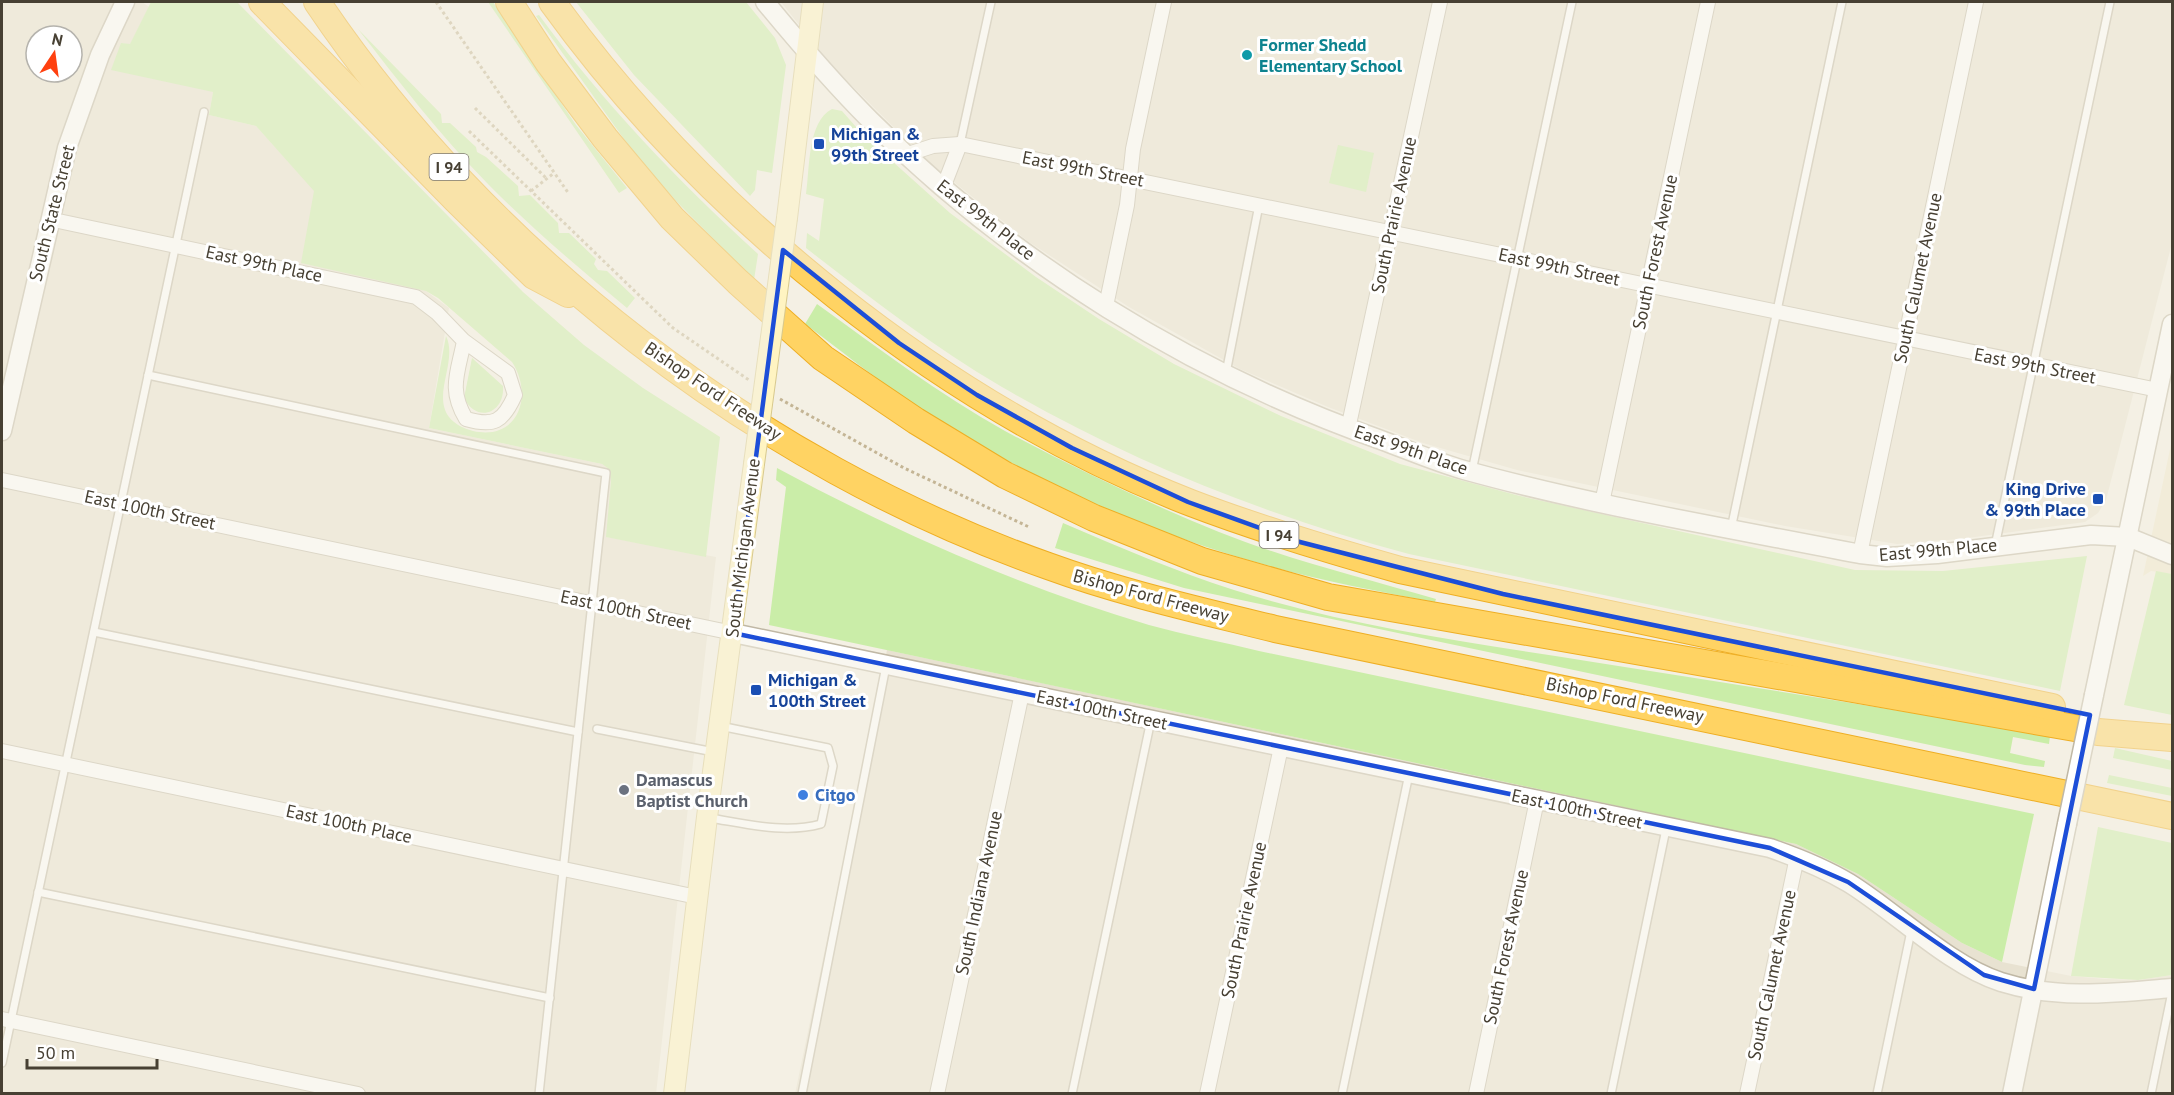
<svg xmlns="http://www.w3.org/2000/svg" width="2174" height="1095" font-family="'PT Sans',sans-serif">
<rect width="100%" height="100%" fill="#f4f0e4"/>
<g fill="#e8e2d1" fill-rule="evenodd">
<path d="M 2,2 L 142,2 L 149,7 L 130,45 L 121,43 L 213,92 L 209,115 L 256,126 L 315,191 L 302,263 L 411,286 L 426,291 L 449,308 L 429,428 L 602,464 L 610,469 L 611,481 L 607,537 L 716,557 L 656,1094 L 2,1094 ZM 36,36 L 72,36 L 72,72 L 36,72 Z"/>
<polygon points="781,2 2172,2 2172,243 2106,500 2098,513 2085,522 1960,539 1897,544 1785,526 1517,470 1423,443 1328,407 1240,369 1129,307 1029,242 930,163 830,64"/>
<polygon points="887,650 1796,844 1858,874 1962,943 2002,962 2071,976 2105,979 2138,980 2172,975 2172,1093 795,1094"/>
</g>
<polygon fill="#efe7cc" points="2172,440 2172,574 2151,571 2143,576"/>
<g fill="#caeda8">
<path d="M 151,2 L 237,2 L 523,292 L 584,345 L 643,388 L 720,437 L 706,557 L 606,537 L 611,481 L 609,469 L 602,464 L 429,428 L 446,336 C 458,361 432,394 449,417 C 454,424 465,429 473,431 C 518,441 534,396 512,362 L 438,298 L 426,291 L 301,263 L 314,191 L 256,126 L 209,115 L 213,92 L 111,70 L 121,43 L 130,44 Z"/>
<polygon points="488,2 493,2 576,125 627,188 619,193"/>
<polygon points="576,2 746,2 775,38 786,65 772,173 757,170 755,190 750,196 634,75"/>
<path d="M 539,15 C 603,103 677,180 758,254 L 754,280 L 677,202 L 634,153 L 536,16 Z"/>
<path d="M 358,29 L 441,114 L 442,123 L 450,123 L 476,147 L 477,152 L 486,157 L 518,186 L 519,196 L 530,195 L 558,223 L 559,233 L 569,233 L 596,259 L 594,264 L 598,270 L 607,271 L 635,298 L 627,308 C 579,268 531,228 487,183 C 440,135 399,82 358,29 Z"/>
<path d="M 832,109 L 842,111 L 864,136 L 950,213 L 1036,277 L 1099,319 L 1174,364 L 1281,416 L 1400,464 L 1520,496 L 1855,570 L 1943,571 L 2087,556 L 2060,691 L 1409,554 C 1265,515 1131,462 1002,387 C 932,346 869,297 806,248 L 807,233 L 819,241 L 824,199 L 806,194 C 810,169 807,122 832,109 Z"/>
<polygon points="1338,145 1374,153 1366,192 1329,183"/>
<path d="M 817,304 C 878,348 939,394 1005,431 C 1074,468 1145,502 1219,532 C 1289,560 1363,578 1436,599 L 1435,602 C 1378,591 1322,581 1266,565 C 1142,531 1018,474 911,403 C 875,378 840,350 805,324 Z"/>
<path d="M 472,358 L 503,386 C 505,413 477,424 464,398 Z"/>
<path d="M 777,468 C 896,532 1019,586 1149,625 C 1185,635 1223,642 1259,651 L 2034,814 L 2002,962 L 1962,943 L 1858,874 L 1796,844 L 769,625 L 786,487 L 776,480 Z"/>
<path d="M 1063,523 C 1119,547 1175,571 1234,590 C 1350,627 1473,643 1593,662 C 1746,686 1898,710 2050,736 L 2049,744 L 2013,737 L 2010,753 L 2045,761 L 2044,767 L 2025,765 L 1184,588 L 1055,548 Z"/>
<polygon points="2156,571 2172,574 2172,715 2124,705"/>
<polygon points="2115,748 2172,761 2172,770 2113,758"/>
<polygon points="2109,775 2172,788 2172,796 2107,783"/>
<polygon points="2098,827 2172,843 2172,975 2138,980 2071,976"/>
</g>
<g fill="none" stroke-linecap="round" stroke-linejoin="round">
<g stroke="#c0b8a5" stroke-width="10">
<g id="service">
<polyline points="960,144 991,2"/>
<polyline points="1226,373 1259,205"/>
<polyline points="148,375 606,473 539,1094"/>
<polyline points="1472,471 1572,2"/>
<polyline points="1731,529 1842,2"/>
<polyline points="1995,546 2110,2"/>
<polyline points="94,632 578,732"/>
<polyline points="597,729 714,752"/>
<path d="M 710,818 C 747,824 785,834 821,824 L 833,766 L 828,748 L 720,726"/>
<polyline points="38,892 550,998"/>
<polyline points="2,1063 204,112"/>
<polyline points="802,1094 886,666"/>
<polyline points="1072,1094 1151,720"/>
<polyline points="1342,1094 1409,774"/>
<polyline points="1611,1094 1666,829"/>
<polyline points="1877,1094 1911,931"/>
<polyline points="2151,1094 2172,992"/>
</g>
</g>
<g stroke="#c0b8a5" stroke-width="16">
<g id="minor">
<polyline points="905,155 933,146 960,144 2158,390"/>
<polyline points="943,188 960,144"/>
<path d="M 49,219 L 416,297 L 437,313 L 464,341 L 508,373 L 515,395 C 503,422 494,427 466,419 C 448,389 458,373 464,341"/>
<polyline points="1106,306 1127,205 1133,149 1164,2"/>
<polyline points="1348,429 1440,2"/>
<polyline points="2,480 733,633"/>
<polyline points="1602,503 1708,2"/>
<polyline points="1860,554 1976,2"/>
<polyline points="2,751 697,897"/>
<polyline points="2,1019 358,1094"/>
<polyline points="937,1094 1022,693"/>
<polyline points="1207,1094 1281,747"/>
<polyline points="1476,1094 1537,800"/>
<polyline points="1747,1094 1797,857"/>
</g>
</g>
<g stroke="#c0b8a5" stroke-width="21">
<g id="tertiary">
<path d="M 765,2 C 798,42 833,83 870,120 C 1013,263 1191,373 1381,440 C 1408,450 1436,462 1464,470 C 1594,506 1728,528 1860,554 L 1887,557 L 1937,554 L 2091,535 L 2128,537 L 2172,555"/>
<polyline points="2,431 67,148 100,55 125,2"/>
<path d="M 733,633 L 1770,848 C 1796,857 1824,868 1849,883 C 1896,912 1948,965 2001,982 C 2058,1000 2114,993 2172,988"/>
<polyline points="2094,695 2172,324"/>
<polyline points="2012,1094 2067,824"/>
</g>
</g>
<g stroke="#d8c98e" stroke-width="22">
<g id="secondary">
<polyline points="787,218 813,2"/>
<polyline points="674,1094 707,817 754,464"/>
</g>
</g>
<g stroke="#eeae24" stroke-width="28">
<g id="motorway">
<polyline points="262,2 456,200 534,276 568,294"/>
<path d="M 317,2 C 488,256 759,465 1048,566 C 1122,593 1199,610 1275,629 L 2172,816"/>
<polyline points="509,2 548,62 605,138 672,218 738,282 823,358 916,421 1005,475 1094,518 1202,561 1328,597 2098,732 2172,738"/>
<path d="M 552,2 C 706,215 944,407 1191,503 C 1259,529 1329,550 1400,570 L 2052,707"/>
</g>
</g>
<g stroke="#c4b595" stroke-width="3" stroke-dasharray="3 3" stroke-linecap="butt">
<polyline points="436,2 569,194"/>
<polyline points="475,108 546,178"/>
<polyline points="469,131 673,328 749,380"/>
<polyline points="531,191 554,173"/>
<polyline points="780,399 904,468 1029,527"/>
</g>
<use href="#service" stroke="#fff" stroke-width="7"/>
<use href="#minor" stroke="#fff" stroke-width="14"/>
<use href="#tertiary" stroke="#fff" stroke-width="18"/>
<use href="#secondary" stroke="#fff4c2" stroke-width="20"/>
<use href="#motorway" stroke="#ffd363" stroke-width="26"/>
<g stroke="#c0b8a5" stroke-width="21" stroke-linecap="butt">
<polyline id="tertiary-bridge" points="2067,824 2094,695"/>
</g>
<g stroke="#d8c98e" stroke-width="22" stroke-linecap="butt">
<polyline id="secondary-bridge" points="754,464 787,218"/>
</g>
<use href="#tertiary-bridge" stroke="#fff" stroke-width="18"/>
<use href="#secondary-bridge" stroke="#fff4c2" stroke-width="20"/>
</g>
<path d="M0 0H2174V1095H0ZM 783,250 L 899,343 L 977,395 L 1072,448 L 1188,502 L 1296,541 L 1503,594 L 2090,715 L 2034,989 L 1984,975 L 1848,882 L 1770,848 L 733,633 Z" fill="#f4f0e4" fill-opacity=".55" fill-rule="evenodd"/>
<path fill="none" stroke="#1d4ed8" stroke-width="4.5" stroke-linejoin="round" d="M 783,250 L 899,343 L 977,395 L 1072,448 L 1188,502 L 1296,541 L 1503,594 L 2090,715 L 2034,989 L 1984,975 L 1848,882 L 1770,848 L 733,633 Z"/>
<circle fill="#0f9aa8" stroke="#fff" stroke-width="2" cx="1247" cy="55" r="6"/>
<g fill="#1a4fb4" stroke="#fff" stroke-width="2">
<rect x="813" y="138" width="12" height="12" rx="3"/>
<rect x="2092" y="493" width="12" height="12" rx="3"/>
<rect x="750" y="684" width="12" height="12" rx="3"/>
</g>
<circle fill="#6b7280" stroke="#fff" stroke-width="2" cx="624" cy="790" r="6"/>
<circle fill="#3f7fe0" stroke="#fff" stroke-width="2" cx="803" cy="795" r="6"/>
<g text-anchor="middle" stroke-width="6" stroke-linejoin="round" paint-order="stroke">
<g fill="#fff" stroke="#7e7970" stroke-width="1.5">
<rect x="429.5" y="154" width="39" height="26" rx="4.5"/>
<rect x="1259.5" y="522" width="39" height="26" rx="4.5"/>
</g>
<g font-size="16" font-weight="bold" fill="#474033">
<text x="449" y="173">I 94</text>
<text x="1279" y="541">I 94</text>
</g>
<g font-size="18" font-weight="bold" fill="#0d838f" stroke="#fff" text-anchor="start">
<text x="1259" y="51">Former Shedd<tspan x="1259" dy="21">Elementary School</tspan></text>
</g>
<g font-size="18" font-weight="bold" fill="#164399" stroke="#fff" text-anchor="start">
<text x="831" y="140">Michigan &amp;<tspan x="831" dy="21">99th Street</tspan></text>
<text x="2086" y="495" text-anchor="end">King Drive<tspan x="2086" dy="21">&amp; 99th Place</tspan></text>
<text x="768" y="686">Michigan &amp;<tspan x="768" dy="21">100th Street</tspan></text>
</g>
<g font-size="18" fill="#474033" stroke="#fff">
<text transform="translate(1083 169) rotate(11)" y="6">East 99th Street</text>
<text transform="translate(52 213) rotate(-76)" y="6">South State Street</text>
<text transform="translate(1394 215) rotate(-78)" y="6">South Prairie Avenue</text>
<text transform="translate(986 220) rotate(38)" y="6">East 99th Place</text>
<text transform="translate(1655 252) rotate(-78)" y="6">South Forest Avenue</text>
<text transform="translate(264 264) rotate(12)" y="6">East 99th Place</text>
<text transform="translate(1559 267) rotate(12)" y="6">East 99th Street</text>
<text transform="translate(1918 278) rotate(-78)" y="6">South Calumet Avenue</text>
<text transform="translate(2035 366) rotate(11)" y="6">East 99th Street</text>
<text transform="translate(713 391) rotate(34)" y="6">Bishop Ford Freeway</text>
<text transform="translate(1411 450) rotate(19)" y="6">East 99th Place</text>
<text transform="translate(150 510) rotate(12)" y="6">East 100th Street</text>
<text transform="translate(743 548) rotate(-83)" y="6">South Michigan Avenue</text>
<text transform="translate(1938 550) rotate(-5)" y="6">East 99th Place</text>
<text transform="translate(1151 596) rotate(15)" y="6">Bishop Ford Freeway</text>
<text transform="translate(626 610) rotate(12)" y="6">East 100th Street</text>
<text transform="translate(1625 700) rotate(12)" y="6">Bishop Ford Freeway</text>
<text transform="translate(1102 710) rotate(12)" y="6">East 100th Street</text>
<text transform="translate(1577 809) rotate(12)" y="6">East 100th Street</text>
<text transform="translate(349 824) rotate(12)" y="6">East 100th Place</text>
<text transform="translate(979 893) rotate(-78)" y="6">South Indiana Avenue</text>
<text transform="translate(1244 920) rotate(-78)" y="6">South Prairie Avenue</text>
<text transform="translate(1506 947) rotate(-78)" y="6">South Forest Avenue</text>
<text transform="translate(1772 975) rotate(-78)" y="6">South Calumet Avenue</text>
</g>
<g font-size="18" font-weight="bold" fill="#5b616d" stroke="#fff" text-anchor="start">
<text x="636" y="786">Damascus<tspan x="636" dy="21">Baptist Church</tspan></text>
</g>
<g font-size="18" font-weight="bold" fill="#366cbe" stroke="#fff" text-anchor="start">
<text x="815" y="801">Citgo</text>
</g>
</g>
<rect width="2174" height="1095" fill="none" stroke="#474033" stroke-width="6"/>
<g transform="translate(54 54) rotate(13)"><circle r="28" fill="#ffffff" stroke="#b5b3ad" stroke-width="1.5"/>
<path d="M0-4.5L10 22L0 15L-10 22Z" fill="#ff400f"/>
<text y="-9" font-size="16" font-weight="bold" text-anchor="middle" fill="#474033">N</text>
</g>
<path d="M27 1059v9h130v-9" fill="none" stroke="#474033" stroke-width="3"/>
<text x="36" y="1059" font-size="18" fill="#474033" stroke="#ffffff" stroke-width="4.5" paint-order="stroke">50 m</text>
</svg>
